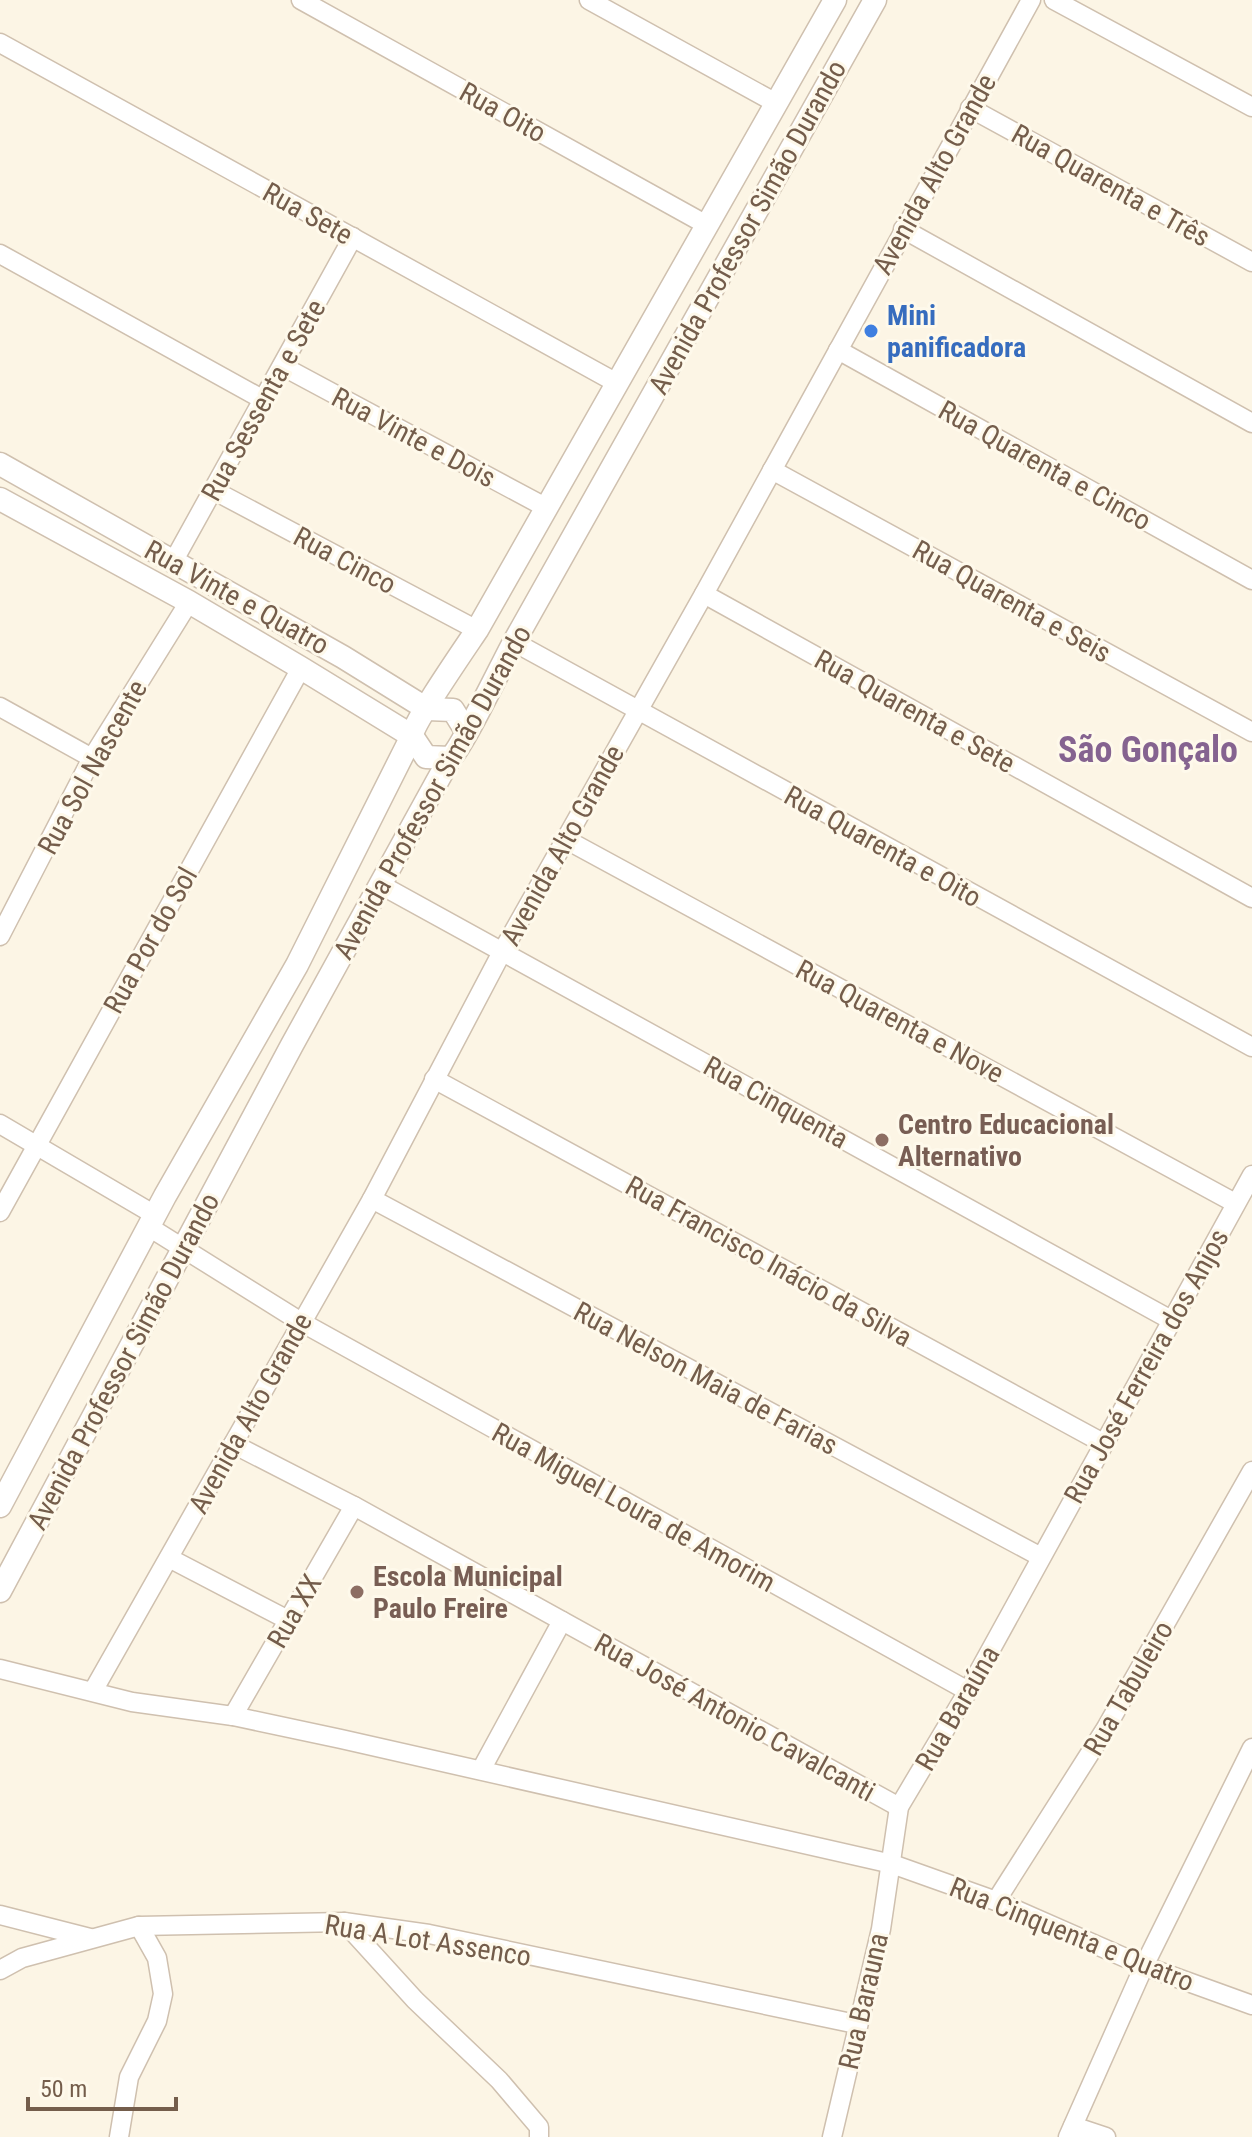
<svg xmlns="http://www.w3.org/2000/svg" width="1252" height="2137" font-family="'Roboto Condensed',sans-serif">
<rect width="100%" height="100%" fill="#fcf5e5"/>
<g fill="none" stroke-linecap="round" stroke-linejoin="round">
<g stroke="#cfc0af" stroke-width="21">
<g id="minor">
<polyline points="301,0 705,224"/>
<polyline points="589,0 776,103"/>
<polyline points="1054,0 1252,107"/>
<polyline points="0,43 615,382"/>
<polyline points="970,108 1252,262"/>
<polyline points="903,229 1252,423"/>
<polyline points="0,254 262,399"/>
<polyline points="838,350 1252,580"/>
<polyline points="282,366 547,508"/>
<polyline points="772,470 1252,732"/>
<polyline points="213,490 477,630"/>
<polyline points="173,562 353,237"/>
<polyline points="704,594 1252,898"/>
<polyline points="514,642 1252,1047"/>
<polyline points="0,707 92,758"/>
<polyline points="565,839 1235,1203"/>
<polyline points="381,885 1171,1320"/>
<polyline points="0,936 92,758 189,602"/>
<polyline points="434,1079 1103,1443"/>
<polyline points="0,1124 155,1215"/>
<polyline points="372,1199 1041,1557"/>
<polyline points="0,1212 301,668"/>
<polyline points="149,1227 301,1322 968,1691"/>
<polyline points="233,1444 354,1506 899,1807"/>
<polyline points="169,1558 288,1620"/>
<polyline points="0,1669 132,1702 233,1716 341,1739 892,1864 996,1901 1144,1966 1252,2005"/>
<polyline points="93,1691 372,1199 502,952 704,594 1031,0"/>
<polyline points="233,1716 354,1506"/>
<polyline points="481,1770 562,1621"/>
<polyline points="996,1901 1106,1728 1252,1471"/>
<polyline points="0,1915 90,1938"/>
<polyline points="344,1922 415,2000 499,2080 539,2127 539,2137"/>
<polyline points="0,1970 22,1958 139,1926 344,1922 429,1934 856,2024"/>
<polyline points="1073,2126 1106,2137"/>
<polyline points="119,2137 129,2077 157,2021 163,1994 157,1958 139,1926"/>
<polyline points="832,2137 881,1929 899,1807 968,1691 1252,1175"/>
<polyline points="1068,2137 1144,1966 1252,1748"/>
</g>
</g>
<g stroke="#cfc0af" stroke-width="25">
<g id="tertiary">
<polyline points="0,464 343,657 427,709 453,710 466,731"/>
<polyline points="0,499 189,602 301,668 412,736 426,757 450,758"/>
<path d="M 0,1506 L 165,1196 L 297,965 L 412,736 C 413,723 465,648 477,630 L 835,0"/>
<path d="M 0,1591 L 292,1045 L 450,758 C 461,750 503,662 514,642 L 875,0"/>
</g>
</g>
<use href="#minor" stroke="#fff" stroke-width="18"/>
<use href="#tertiary" stroke="#fff" stroke-width="22"/>
</g>
<circle fill="#3f7fe0" stroke="#fef9eb" stroke-width="3" cx="871" cy="331" r="8"/>
<g fill="#8d6e63" stroke="#fef9eb" stroke-width="3">
<circle cx="882" cy="1140" r="8"/>
<circle cx="357" cy="1592" r="8"/>
</g>
<g text-anchor="middle" stroke-width="6" stroke-linejoin="round" paint-order="stroke">
<g font-size="28" fill="#745d4b" stroke="#fef9eb">
<text transform="translate(503 112) rotate(29)" y="10">Rua Oito</text>
<text transform="translate(934 174) rotate(-61)" y="10">Avenida Alto Grande</text>
<text transform="translate(1111 185) rotate(29)" y="10">Rua Quarenta e Três</text>
<text transform="translate(308 213) rotate(29)" y="10">Rua Sete</text>
<text transform="translate(747 227) rotate(-61)" y="10">Avenida Professor Simão Durando</text>
<text transform="translate(263 400) rotate(-61)" y="10">Rua Sessenta e Sete</text>
<text transform="translate(414 437) rotate(28)" y="10">Rua Vinte e Dois</text>
<text transform="translate(1045 465) rotate(29)" y="10">Rua Quarenta e Cinco</text>
<text transform="translate(345 560) rotate(28)" y="10">Rua Cinco</text>
<text transform="translate(237 597) rotate(29)" y="10">Rua Vinte e Quatro</text>
<text transform="translate(1012 601) rotate(29)" y="10">Rua Quarenta e Seis</text>
<text transform="translate(915 711) rotate(29)" y="10">Rua Quarenta e Sete</text>
<text transform="translate(92 767) rotate(-61)" y="10">Rua Sol Nascente</text>
<text transform="translate(432 792) rotate(-61)" y="10">Avenida Professor Simão Durando</text>
<text transform="translate(562 845) rotate(-61)" y="10">Avenida Alto Grande</text>
<text transform="translate(883 846) rotate(29)" y="10">Rua Quarenta e Oito</text>
<text transform="translate(150 940) rotate(-61)" y="10">Rua Por do Sol</text>
<text transform="translate(900 1021) rotate(28)" y="10">Rua Quarenta e Nove</text>
<text transform="translate(776 1102) rotate(29)" y="10">Rua Cinquenta</text>
<text transform="translate(769 1261) rotate(29)" y="10">Rua Francisco Inácio da Silva</text>
<text transform="translate(123 1361) rotate(-62)" y="10">Avenida Professor Simão Durando</text>
<text transform="translate(1146 1366) rotate(-61)" y="10">Rua José Ferreira dos Anjos</text>
<text transform="translate(706 1378) rotate(28)" y="10">Rua Nelson Maia de Farias</text>
<text transform="translate(250 1413) rotate(-61)" y="10">Avenida Alto Grande</text>
<text transform="translate(634 1507) rotate(29)" y="10">Rua Miguel Loura de Amorim</text>
<text transform="translate(294 1611) rotate(-60)" y="10">Rua XX</text>
<text transform="translate(1128 1688) rotate(-60)" y="10">Rua Tabuleiro</text>
<text transform="translate(957 1708) rotate(-60)" y="10">Rua Baraúna</text>
<text transform="translate(735 1717) rotate(29)" y="10">Rua José Antonio Cavalcanti</text>
<text transform="translate(1072 1934) rotate(22)" y="10">Rua Cinquenta e Quatro</text>
<text transform="translate(428 1940) rotate(9)" y="10">Rua A Lot Assenco</text>
<text transform="translate(863 2001) rotate(-77)" y="10">Rua Barauna</text>
</g>
<g font-size="28" font-weight="bold" fill="#366cbe" stroke="#fef9eb" text-anchor="start">
<text x="887" y="325">Mini<tspan x="887" dy="32">panificadora</tspan></text>
</g>
<g font-size="28" font-weight="bold" fill="#785e54" stroke="#fef9eb" text-anchor="start">
<text x="898" y="1134">Centro Educacional<tspan x="898" dy="32">Alternativo</tspan></text>
<text x="373" y="1586">Escola Municipal<tspan x="373" dy="32">Paulo Freire</tspan></text>
</g>
<g font-size="36" font-weight="bold" fill="#856390" stroke="#fef9eb">
<text x="1148" y="762">São Gonçalo</text>
</g>
</g>
<path d="M28 2097v12h148v-12" fill="none" stroke="#745d4b" stroke-width="4"/>
<text x="40" y="2097" font-size="24" fill="#745d4b" stroke="#fef9eb" stroke-width="6" paint-order="stroke">50 m</text>
</svg>
